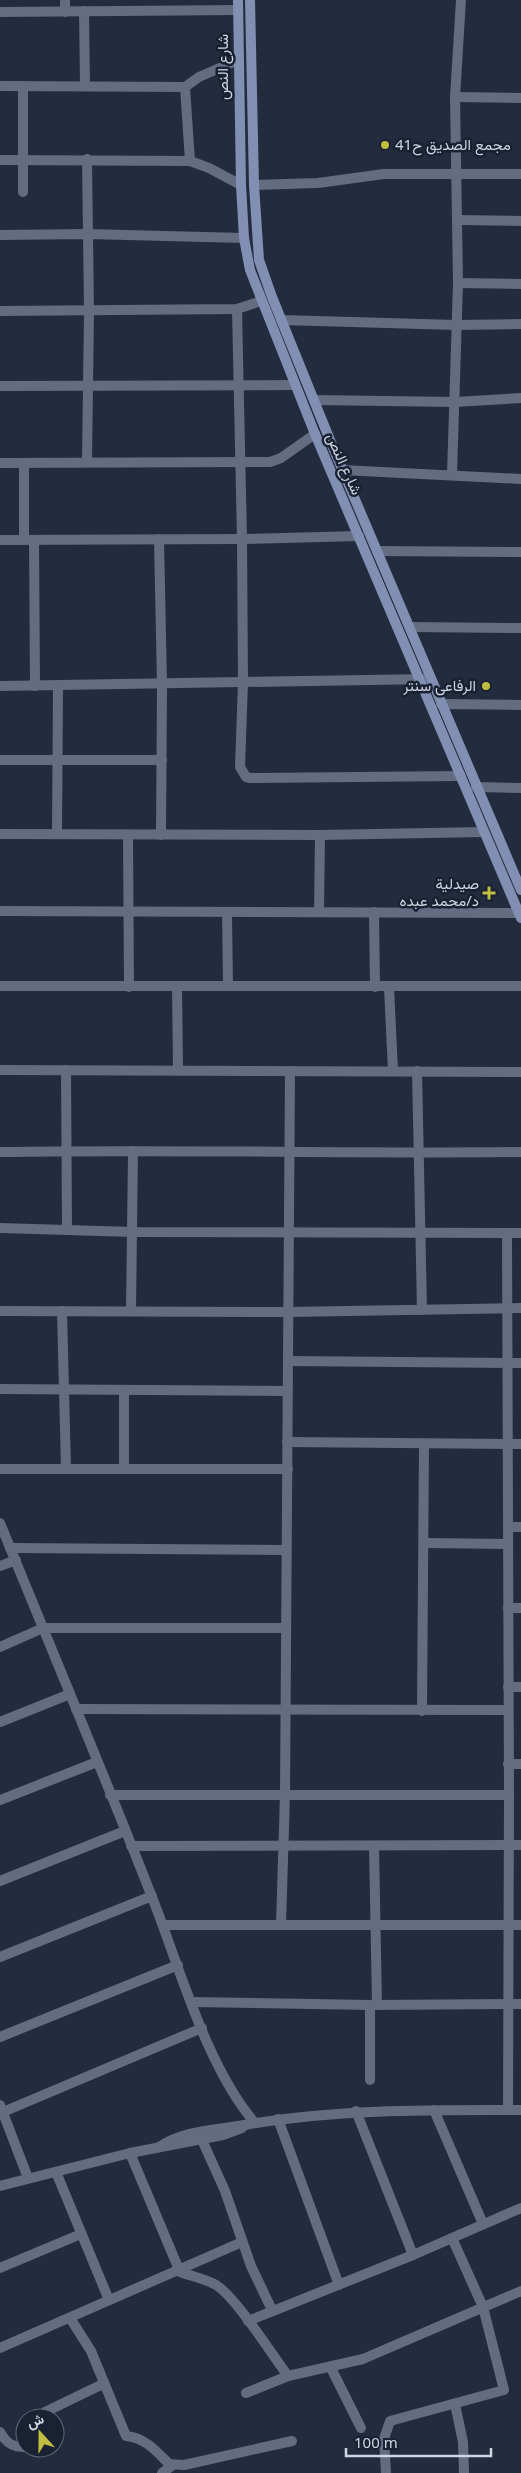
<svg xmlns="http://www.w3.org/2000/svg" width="521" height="2473" font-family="'Noto Sans',Vazirmatn,sans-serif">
<rect width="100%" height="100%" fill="#232b3e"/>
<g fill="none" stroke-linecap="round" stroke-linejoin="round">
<g stroke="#636c81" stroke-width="10">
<polyline points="84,11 85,85"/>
<polyline points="0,12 238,10"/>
<polyline points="65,12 65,0"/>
<polyline points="0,86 185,87 199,77 238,60"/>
<polyline points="185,87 190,161 209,168 241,185"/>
<polyline points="455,97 521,98"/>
<polyline points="87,159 89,311 87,462"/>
<polyline points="0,160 190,161"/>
<polyline points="254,185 318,183 384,174 521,174"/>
<polyline points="23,192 23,86"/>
<polyline points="458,220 521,221"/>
<polyline points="0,235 88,234 244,238"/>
<polyline points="458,283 521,284"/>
<polyline points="237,309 242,539 243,682 240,767 246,777 251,778 461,776"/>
<polyline points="0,311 237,309 261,301"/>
<polyline points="281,320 457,325 521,324"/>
<polyline points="0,386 295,385"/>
<polyline points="314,400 455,402 521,398"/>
<polyline points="0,463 270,462 281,458 315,434"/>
<polyline points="342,470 521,479"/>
<polyline points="452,475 458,283 455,97 461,0"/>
<polyline points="159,539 162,685 161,835"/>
<polyline points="0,540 242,539 359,536"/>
<polyline points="24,540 24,463"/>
<polyline points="34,540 35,686"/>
<polyline points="377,551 521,552"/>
<polyline points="410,627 521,628"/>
<polyline points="0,686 431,679"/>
<polyline points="441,704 521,705"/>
<polyline points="0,760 162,760"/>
<polyline points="476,787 521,788"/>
<polyline points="0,834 320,835 484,832"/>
<polyline points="57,834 58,686"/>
<polyline points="128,835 129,987"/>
<polyline points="0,911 519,913"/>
<polyline points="227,912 228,986"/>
<polyline points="319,912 320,835"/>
<polyline points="374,912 375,987"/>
<polyline points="0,986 521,986"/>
<polyline points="177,986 178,1070"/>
<polyline points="389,987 393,1071"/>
<polyline points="0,1070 521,1072"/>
<polyline points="66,1070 67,1229"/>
<polyline points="417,1071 422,1310"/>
<path d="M 0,1152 C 174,1149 347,1154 521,1152"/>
<polyline points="0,1228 133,1232 521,1233"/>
<polyline points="507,1233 509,1795 508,2110"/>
<polyline points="131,1310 133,1151"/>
<polyline points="0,1311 288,1312 521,1308"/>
<polyline points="62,1311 66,1469"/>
<polyline points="288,1361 521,1363"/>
<polyline points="0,1389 287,1391"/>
<polyline points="287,1442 521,1444"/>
<polyline points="124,1468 124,1391"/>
<polyline points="0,1469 288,1469"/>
<path d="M 0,1523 C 51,1648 103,1772 152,1897 C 180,1968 206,2066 255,2123"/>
<polyline points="508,1527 521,1527"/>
<polyline points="425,1543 508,1544"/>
<polyline points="10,1548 286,1550"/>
<polyline points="0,1566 16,1560"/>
<polyline points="508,1608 521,1608"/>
<polyline points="0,1647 43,1628 285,1628"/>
<polyline points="508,1687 521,1687"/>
<polyline points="76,1709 508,1710"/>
<polyline points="422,1711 424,1444"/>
<polyline points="0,1722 70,1694"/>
<polyline points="508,1764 521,1764"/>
<polyline points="110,1795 509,1795"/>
<polyline points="0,1800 97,1762"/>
<polyline points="131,1846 521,1845"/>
<polyline points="374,1846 377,2005"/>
<polyline points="0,1881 125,1831"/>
<polyline points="281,1924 285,1795 290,1071"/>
<polyline points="163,1925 521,1925"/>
<polyline points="0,1957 152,1896"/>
<polyline points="192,2002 370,2005 521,2004"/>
<polyline points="0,2037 178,1965"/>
<polyline points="370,2080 370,2005"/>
<polyline points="0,2105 28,2178"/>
<polyline points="434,2110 483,2224"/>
<polyline points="356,2111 413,2255"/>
<polyline points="3,2112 202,2028"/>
<polyline points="278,2119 339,2285"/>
<polyline points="202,2140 225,2191 251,2266 272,2310"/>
<path d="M 130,2153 L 180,2272 C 191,2276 206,2279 216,2285 C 236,2297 272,2355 288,2376"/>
<polyline points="56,2172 109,2300"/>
<polyline points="0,2268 81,2234"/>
<path d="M 70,2318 L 91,2351 L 126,2436 C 146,2438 156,2451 169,2464 L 184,2465 L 292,2441"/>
<polyline points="248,2321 413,2255 521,2208"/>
<polyline points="0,2348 242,2242"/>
<polyline points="331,2368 361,2428"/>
<polyline points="246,2393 288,2376 363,2359 521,2291"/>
<polyline points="455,2404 463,2442 464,2473"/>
<polyline points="45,2412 103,2384"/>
<path d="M 0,2432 C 6,2443 13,2448 25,2447"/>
<polyline points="162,2473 173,2465"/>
<polyline points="386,2473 384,2439 390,2421 504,2390 483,2307 452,2238"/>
</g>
<g stroke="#636c81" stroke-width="10">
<path d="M 159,2147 C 186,2129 220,2130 250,2124 C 340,2109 430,2110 521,2110"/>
<polyline points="0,2186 130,2153 223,2135 242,2128"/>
</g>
<g stroke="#8190b2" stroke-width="10">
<polyline points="238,0 241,185 244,238 250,270 315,434 521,918"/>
<polyline points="250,0 254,185 259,260 272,297 334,450 521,890"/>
</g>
</g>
<g fill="#bfbe41" stroke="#192133" stroke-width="2">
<circle cx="385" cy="145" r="5"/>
<circle cx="486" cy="686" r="5"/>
<path d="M486.5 885.5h5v5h5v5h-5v5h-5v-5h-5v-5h5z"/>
</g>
<g text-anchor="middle" stroke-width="5" stroke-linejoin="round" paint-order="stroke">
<g font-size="15" fill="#cfd5e2" stroke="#192133">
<text transform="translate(223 67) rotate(-90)" y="5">شارع النص</text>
<text transform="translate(344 464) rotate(66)" y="5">شارع النص</text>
</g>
<g font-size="15" fill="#cfd5e2" stroke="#192133" text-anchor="end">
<text x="395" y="150" text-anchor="start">مجمع الصديق ح41</text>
<text x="476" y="691">الرفاعى سنتر</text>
<text x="479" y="889">صيدلية<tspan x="479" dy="17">د/محمد عبده</tspan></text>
</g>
</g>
<g transform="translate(40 2433) rotate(339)"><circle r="24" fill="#192133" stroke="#626979"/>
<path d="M0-4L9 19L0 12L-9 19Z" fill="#bfbe41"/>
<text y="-8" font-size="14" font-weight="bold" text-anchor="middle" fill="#cfd5e2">ش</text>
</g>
<path d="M346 2448v8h145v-8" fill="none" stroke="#cfd5e2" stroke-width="2.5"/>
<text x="354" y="2448" font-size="15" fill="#cfd5e2" stroke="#192133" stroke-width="4" paint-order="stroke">100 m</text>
</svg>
